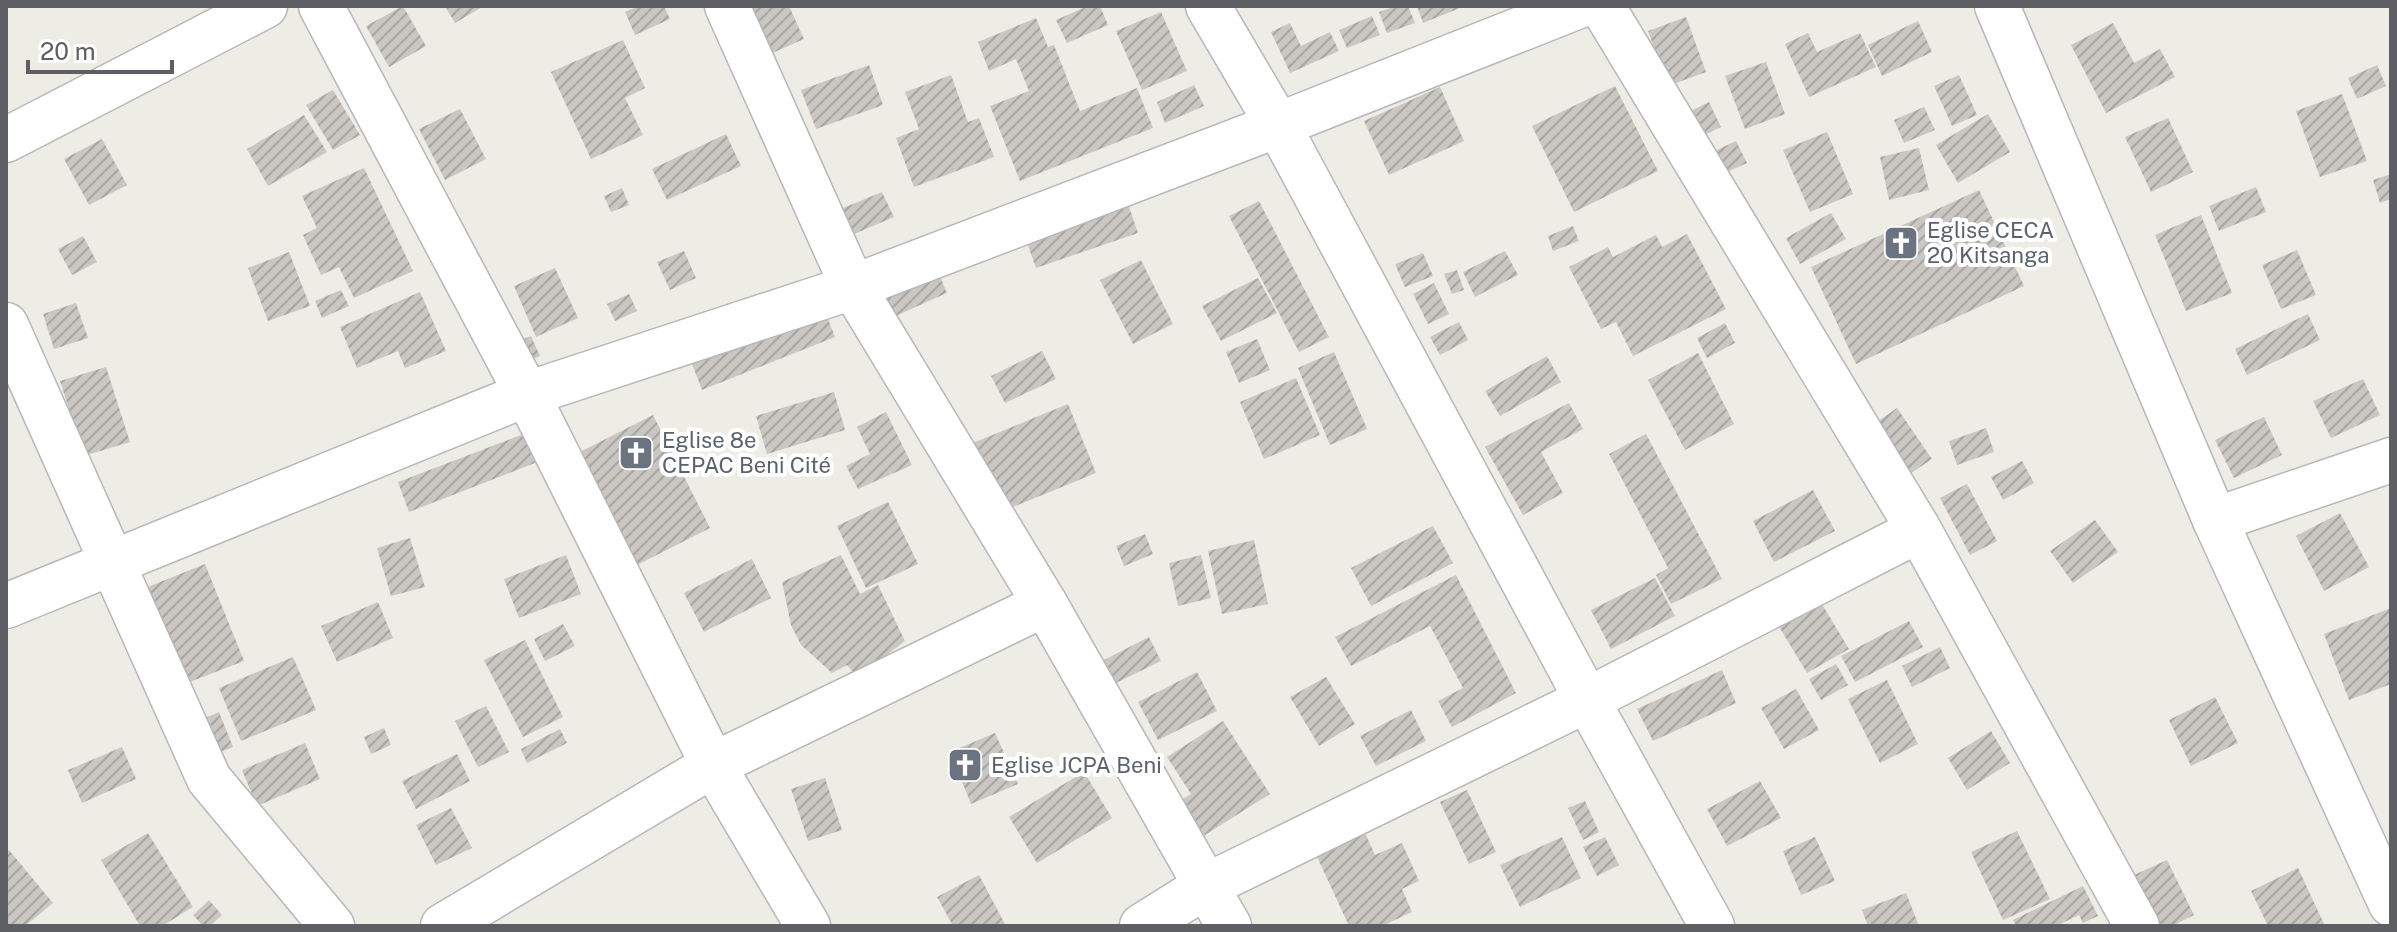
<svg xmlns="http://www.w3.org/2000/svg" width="2397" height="932" font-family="'Public Sans',sans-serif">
<defs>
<pattern id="building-hatch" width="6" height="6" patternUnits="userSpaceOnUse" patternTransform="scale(2)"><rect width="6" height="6" fill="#cac7c2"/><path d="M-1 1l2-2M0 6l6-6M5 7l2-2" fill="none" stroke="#a7a5a1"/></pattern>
</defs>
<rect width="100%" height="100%" fill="#eeede5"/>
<g fill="url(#building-hatch)">
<polygon points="403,6 426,46 389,67 366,26"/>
<polygon points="445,6 484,6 455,23"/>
<polygon points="639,6 664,6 670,19 635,35 625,12"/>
<polygon points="745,6 789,6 804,39 768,55"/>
<polygon points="1088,6 1100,6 1108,25 1067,43 1056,20"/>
<polygon points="1396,6 1408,6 1415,23 1387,33 1379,12"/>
<polygon points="1417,6 1465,6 1423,23"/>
<polygon points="1161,12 1187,71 1142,90 1116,31"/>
<polygon points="1372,16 1380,35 1347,48 1339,30"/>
<polygon points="1686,17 1706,72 1668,86 1648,31"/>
<polygon points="1036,18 1048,47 1054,45 1080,111 1137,88 1153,128 1020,181 990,106 1029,91 1016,59 989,71 978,42"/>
<polygon points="1918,21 1932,52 1882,76 1868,45"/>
<polygon points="1290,23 1301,46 1330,32 1339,51 1290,73 1271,32"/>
<polygon points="2113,23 2134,63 2160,49 2175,77 2106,113 2071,45"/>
<polygon points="1808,33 1817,52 1860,33 1876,67 1809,97 1785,44"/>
<polygon points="623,40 645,88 625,98 643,135 591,159 551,72"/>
<polygon points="1766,62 1785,114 1745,129 1725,76"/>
<polygon points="869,65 883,105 816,129 801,90"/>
<polygon points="2377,65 2386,86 2357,99 2348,78"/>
<polygon points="951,75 968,122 979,118 994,157 914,187 896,138 919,129 905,92"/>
<polygon points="1959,75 1977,115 1952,126 1934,86"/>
<polygon points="1194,85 1204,106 1165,123 1157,102"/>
<polygon points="1615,86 1658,171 1574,212 1532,126"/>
<polygon points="1440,87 1464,141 1389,175 1364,121"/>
<polygon points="333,90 360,135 333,150 306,105"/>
<polygon points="2342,94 2367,161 2320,177 2296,111"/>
<polygon points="1709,102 1721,127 1690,142 1678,117"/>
<polygon points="1924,107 1935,130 1904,143 1894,120"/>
<polygon points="460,109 486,159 445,180 419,129"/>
<polygon points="1988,114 2010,152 1958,183 1936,145"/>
<polygon points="304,115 327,152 268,186 247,149"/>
<polygon points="2168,118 2193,172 2151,192 2125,137"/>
<polygon points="1827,132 1853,194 1810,212 1783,150"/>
<polygon points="726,134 741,166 667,200 652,169"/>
<polygon points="102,139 127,185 89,205 64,159"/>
<polygon points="1736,141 1747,163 1712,179 1702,157"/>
<polygon points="1919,148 1929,190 1889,200 1880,157"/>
<polygon points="364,168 413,271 354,298 339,267 321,275 303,235 317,228 302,196"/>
<polygon points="2391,174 2391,199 2380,203 2373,180"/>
<polygon points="2256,187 2266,212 2219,231 2209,206"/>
<polygon points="622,188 629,205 611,212 604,196"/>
<polygon points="1979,190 2024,286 1856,364 1811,267"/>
<polygon points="882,192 894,217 854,234 843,208"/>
<polygon points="1259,201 1329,337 1299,352 1229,216"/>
<polygon points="1128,204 1138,233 1036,268 1026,240"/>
<polygon points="1831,213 1846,239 1800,264 1786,238"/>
<polygon points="2201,215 2232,293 2186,311 2155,235"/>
<polygon points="1573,226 1579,241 1553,251 1548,236"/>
<polygon points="1687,234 1726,309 1633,356 1616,322 1601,329 1569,267 1608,247 1613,257 1656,235 1662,247"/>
<polygon points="83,236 97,262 72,275 58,249"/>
<polygon points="2297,250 2316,295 2281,309 2262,265"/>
<polygon points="684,251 696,278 670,290 657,262"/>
<polygon points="1505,251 1518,275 1475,297 1463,272"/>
<polygon points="289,252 310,306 268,321 248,268"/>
<polygon points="1423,253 1433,276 1405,287 1395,264"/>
<polygon points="1141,260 1173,324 1133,344 1100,280"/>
<polygon points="555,268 578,318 536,337 514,286"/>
<polygon points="936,268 947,293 882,322 871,297"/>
<polygon points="1457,270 1464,290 1452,294 1444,274"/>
<polygon points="1258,278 1277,313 1221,341 1202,306"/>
<polygon points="1434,283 1449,314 1428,324 1413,294"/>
<polygon points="341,290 349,306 322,318 315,301"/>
<polygon points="420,292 446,351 405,368 398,351 357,368 340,327"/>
<polygon points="629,294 637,311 615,321 607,304"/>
<polygon points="76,303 88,338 54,349 43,314"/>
<polygon points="825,311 835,337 702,390 692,364"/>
<polygon points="2308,314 2320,340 2247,375 2235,349"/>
<polygon points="1459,322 1468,340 1440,355 1430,337"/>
<polygon points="1725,323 1735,343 1707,358 1697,338"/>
<polygon points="531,336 540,356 521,364 512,344"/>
<polygon points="1257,339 1270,370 1239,383 1226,352"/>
<polygon points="1042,351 1056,379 1005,403 991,376"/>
<polygon points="1334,352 1367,429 1330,445 1298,368"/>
<polygon points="1698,353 1734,424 1685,450 1648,380"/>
<polygon points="1547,356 1561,382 1500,416 1485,391"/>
<polygon points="106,367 130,442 84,456 60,381"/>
<polygon points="1296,378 1320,435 1264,459 1240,402"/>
<polygon points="2363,379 2380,415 2331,438 2313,401"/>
<polygon points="834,392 845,430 767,454 756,416"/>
<polygon points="1569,403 1583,429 1541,452 1563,493 1523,515 1485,447"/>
<polygon points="1068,404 1096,473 991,516 963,447"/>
<polygon points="1897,408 1932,459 1901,480 1867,429"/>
<polygon points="886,412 912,465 858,489 846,466 870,454 857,427"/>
<polygon points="653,415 710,528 637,565 580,452"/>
<polygon points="2264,417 2282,455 2234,478 2215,440"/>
<polygon points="1986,428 1994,452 1957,465 1949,441"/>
<polygon points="524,434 535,463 409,512 398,482"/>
<polygon points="1646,434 1722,579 1671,604 1656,575 1668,568 1609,454"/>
<polygon points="2022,461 2034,483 2003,500 1991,477"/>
<polygon points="1967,484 1997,541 1970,555 1940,498"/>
<polygon points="1813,490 1835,531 1774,562 1753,521"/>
<polygon points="888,502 918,564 866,588 837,526"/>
<polygon points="2340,513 2369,567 2324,591 2296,536"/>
<polygon points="2095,520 2118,552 2073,583 2050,551"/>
<polygon points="1433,526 1453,563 1371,606 1351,568"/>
<polygon points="1145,534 1153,554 1124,566 1116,546"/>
<polygon points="410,538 425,587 391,596 377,548"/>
<polygon points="1254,540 1268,604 1222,614 1208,551"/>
<polygon points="566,555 581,594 519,618 504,579"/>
<polygon points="841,555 860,594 878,585 905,641 857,677 847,665 832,673 801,645 791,625 782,582"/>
<polygon points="1201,555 1211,598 1178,606 1169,563"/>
<polygon points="752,559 771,598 704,632 684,593"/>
<polygon points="205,564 244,661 174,688 135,592"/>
<polygon points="1456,575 1516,693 1452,727 1438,701 1463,688 1430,626 1351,666 1335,637"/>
<polygon points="1655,578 1675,616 1611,649 1591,610"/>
<polygon points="1811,586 1849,649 1807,673 1769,610"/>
<polygon points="378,602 393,638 337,662 321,626"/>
<polygon points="2391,608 2391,684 2349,700 2324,634"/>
<polygon points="1909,621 1923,647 1855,682 1841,656"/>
<polygon points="563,624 575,646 545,661 534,639"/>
<polygon points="1149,637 1161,661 1116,683 1104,660"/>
<polygon points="525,640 563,717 523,737 484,660"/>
<polygon points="1940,647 1950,668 1912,687 1902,666"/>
<polygon points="293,657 316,710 241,741 219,688"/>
<polygon points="1836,664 1848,685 1821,700 1809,679"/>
<polygon points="1722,670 1736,703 1653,741 1637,709"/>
<polygon points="1197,672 1217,711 1158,740 1138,702"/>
<polygon points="1326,677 1355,724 1319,746 1290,697"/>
<polygon points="1887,680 1918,744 1880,763 1848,699"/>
<polygon points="1796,689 1819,730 1784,749 1761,708"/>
<polygon points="2215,697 2238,743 2191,766 2169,720"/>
<polygon points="486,706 509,752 478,767 455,721"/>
<polygon points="1411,710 1426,741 1376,766 1360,736"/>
<polygon points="219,712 233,747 204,759 191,724"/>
<polygon points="1223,721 1270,794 1197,840 1173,805 1191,794 1167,757"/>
<polygon points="384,728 391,745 371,754 364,737"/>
<polygon points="560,729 567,743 527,763 521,749"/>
<polygon points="1991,731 2010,763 1967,790 1948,758"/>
<polygon points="995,733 1018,784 971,804 950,752"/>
<polygon points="305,743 320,779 257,806 242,770"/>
<polygon points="122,747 136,779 82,803 68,770"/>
<polygon points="457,754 470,781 416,809 402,781"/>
<polygon points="1084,772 1112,818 1037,863 1009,817"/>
<polygon points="825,778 842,830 808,841 791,789"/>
<polygon points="1760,781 1781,818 1727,846 1707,809"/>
<polygon points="1467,790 1496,852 1469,864 1440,802"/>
<polygon points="1585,801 1599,832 1583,840 1568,808"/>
<polygon points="451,808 472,848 436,865 416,825"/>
<polygon points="1361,824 1375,855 1402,843 1419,881 1402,889 1412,912 1382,926 1349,926 1312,846"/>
<polygon points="2017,831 2050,899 2003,920 1971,852"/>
<polygon points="148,833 193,907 162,926 140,926 101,860"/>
<polygon points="1562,837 1581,878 1520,907 1500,865"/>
<polygon points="1605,837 1619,865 1597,876 1583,847"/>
<polygon points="1815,837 1835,881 1801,895 1783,851"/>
<polygon points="9,850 53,903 25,926 6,926 6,853"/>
<polygon points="2167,860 2194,915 2172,926 2145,926 2123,880"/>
<polygon points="2298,868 2325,926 2268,926 2251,891"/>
<polygon points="979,875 1006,926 953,926 937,897"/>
<polygon points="2083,886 2098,916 2083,923 2079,915 2056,926 2016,926 2013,920"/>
<polygon points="1906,893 1919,926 1868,926 1862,910"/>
<polygon points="209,900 222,915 210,926 203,926 193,915"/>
</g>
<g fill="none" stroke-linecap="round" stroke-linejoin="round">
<g stroke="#b5b7bb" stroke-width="47">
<g id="minor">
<polyline points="321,6 527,394 713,765 808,926"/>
<polyline points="727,6 853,287 1045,604 1229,926"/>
<polyline points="1208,6 1278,125 1587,700 1712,926"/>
<polyline points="1602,6 1919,530 2137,926"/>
<polyline points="1997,6 2215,520 2391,904"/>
<polyline points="6,140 265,6"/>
<polyline points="6,325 209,779 332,926"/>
<polyline points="2215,520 2391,460"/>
<polyline points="6,606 527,394 853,287 1278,125 1579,6"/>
<polyline points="443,926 713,765 1045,604"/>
<polyline points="1142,926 1206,886 1587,700 1919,530"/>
</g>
</g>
<use href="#minor" stroke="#fff" stroke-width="44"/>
</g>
<defs>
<g id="church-square" transform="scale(1.8)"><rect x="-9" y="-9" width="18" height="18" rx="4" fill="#6b7280" stroke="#fff"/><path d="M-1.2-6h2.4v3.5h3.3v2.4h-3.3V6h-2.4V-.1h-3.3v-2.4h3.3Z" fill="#fff"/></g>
</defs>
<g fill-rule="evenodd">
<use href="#church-square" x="1901" y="243"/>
<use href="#church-square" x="636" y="453"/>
<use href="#church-square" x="965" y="765"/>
</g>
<g text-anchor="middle" stroke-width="8" stroke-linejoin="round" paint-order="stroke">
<g font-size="22" fill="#5b616d" stroke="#fff" text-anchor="start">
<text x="1927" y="238">Eglise CECA<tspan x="1927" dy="25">20 Kitsanga</tspan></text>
<text x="662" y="448">Eglise 8e<tspan x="662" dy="25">CEPAC Beni Cité</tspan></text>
<text x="991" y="773">Eglise JCPA Beni</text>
</g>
</g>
<rect width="2397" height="932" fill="none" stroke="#5d5f64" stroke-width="16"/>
<path d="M28 60v12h144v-12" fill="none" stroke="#5d5f64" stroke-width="4"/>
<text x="40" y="60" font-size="24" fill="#5d5f64" stroke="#ffffff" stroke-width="6" paint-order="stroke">20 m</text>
</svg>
